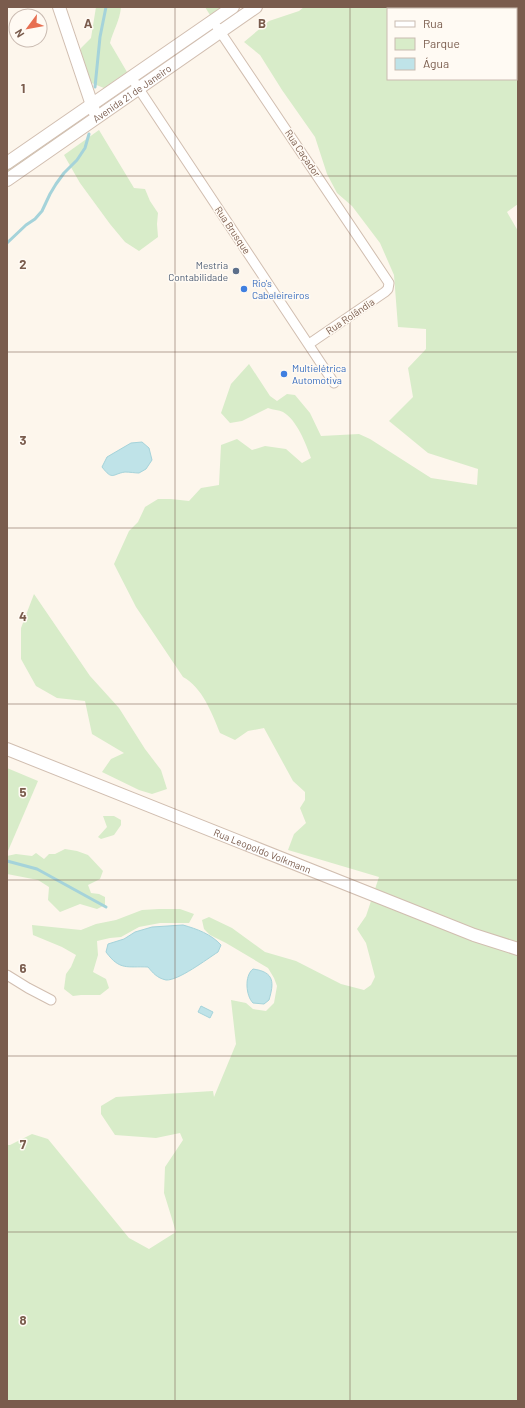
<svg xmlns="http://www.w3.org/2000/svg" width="525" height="1408" font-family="Barlow,sans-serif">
<rect width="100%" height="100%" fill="#fdf6ec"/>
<g fill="#d8ecc9">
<path d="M 96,7 L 121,7 C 120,20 113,31 110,43 L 127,72 L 104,88 L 89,82 L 80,56 L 81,48 L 91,38 Z"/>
<polygon points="205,7 221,7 210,15"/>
<path d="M 304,7 L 406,7 L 406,9 L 388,9 L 388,79 L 516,79 L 516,34 L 518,38 L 518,204 L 507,212 L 518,231 L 518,1401 L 7,1401 L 7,1145 L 10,1145 L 32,1134 L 48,1139 L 129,1238 L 149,1249 L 176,1232 L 164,1193 L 165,1167 L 183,1140 L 180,1133 L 156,1138 L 115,1135 L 101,1114 L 101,1106 L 116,1097 L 213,1091 L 214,1097 L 236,1044 L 231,1000 L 246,1003 L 253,1009 L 266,1011 L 274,1003 L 277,986 L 274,978 L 268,968 L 226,943 L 210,935 L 204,929 L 202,920 L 209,917 L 232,928 L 265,952 L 296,961 L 341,984 L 364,990 L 371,985 L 375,977 L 366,943 L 357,929 L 366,916 L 379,877 L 288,850 L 294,834 L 306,823 L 300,808 L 305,800 L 305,792 L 293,781 L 264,728 L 248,731 L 235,740 L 220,733 C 212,713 202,687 183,677 L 136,607 L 114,564 L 129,531 L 138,522 L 145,507 L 158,499 L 171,499 L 189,501 L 201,488 L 219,485 L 221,445 L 237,439 L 252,450 L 265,446 L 286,449 L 302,463 L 311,458 C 306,444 297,420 283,412 C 279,410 273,410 268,408 L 242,421 L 230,423 L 221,413 L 231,384 L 249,364 L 270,396 L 277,401 L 287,394 L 295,395 L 310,413 L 321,436 L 359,434 L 370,439 L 431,478 L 477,485 L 478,469 L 428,453 L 389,421 L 413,397 L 408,368 L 426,349 L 426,329 L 398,327 L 394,275 L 380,243 L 352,206 L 337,193 L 327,174 L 315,137 L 282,90 L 260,55 L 244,42 L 269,21 L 299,11 Z"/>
<polygon points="205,32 207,35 152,73 150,70"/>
<polygon points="83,117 85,121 7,176 7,170"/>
<polygon points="99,130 134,188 145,189 150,201 158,213 157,224 158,237 139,251 125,242 110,224 80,183 64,155"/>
<polygon points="34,594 90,676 119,708 145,749 161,770 167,789 152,794 139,790 102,772 111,759 124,753 92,734 85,701 57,698 36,686 21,659 21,628"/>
<polygon points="7,768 38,781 8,851 7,851"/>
<polygon points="103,816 114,816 121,820 121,825 114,835 101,839 98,837 107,827"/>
<polygon points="65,849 77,851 88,855 103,871 100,879 88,885 91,893 99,894 105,897 105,905 97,909 80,904 60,912 48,900 49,887 38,880 7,874 7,856 16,854 32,856 36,853 44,859 49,854 55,854"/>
<polygon points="159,909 180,909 194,914 189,923 160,923 139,927 121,937 110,938 97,941 98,955 93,972 106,979 109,988 100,995 81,995 73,996 64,989 66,974 71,967 76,955 62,947 33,935 32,925 81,930 96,924 116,920 142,910"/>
</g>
<g fill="#bfe3e8" stroke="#a5d3da">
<path d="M 142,442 L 149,448 L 152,460 L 146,469 L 139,473 C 135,473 130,472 125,472 C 112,474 113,481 102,467 L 107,457 L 131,443 Z"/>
<path d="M 183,925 C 197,929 211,934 221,945 L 218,952 C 207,959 178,981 166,980 C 157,978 153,973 148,967 C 127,966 120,971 106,952 L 108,944 L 124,939 L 135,932 L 152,927 Z"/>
<path d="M 253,969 C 275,972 274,983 269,1000 L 264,1004 L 253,1003 C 246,996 244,976 253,969 Z"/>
<polygon points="201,1006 213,1012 210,1018 198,1012"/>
</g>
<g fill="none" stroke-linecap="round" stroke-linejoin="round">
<g stroke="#a5d3da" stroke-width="3">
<polyline points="95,87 100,37 106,7"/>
<polyline points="7,243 26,225 35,219 42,211 50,194 56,184 64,173 77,160 85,148 89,134"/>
<polyline points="7,861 37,869 106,907"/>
</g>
<g stroke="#d1beb0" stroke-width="11">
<g id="minor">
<polyline points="217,27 389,283 388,289 385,292 309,344"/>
<polyline points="131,77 334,383"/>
<polyline points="7,975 28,988 51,1000"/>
</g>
</g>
<g stroke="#d1beb0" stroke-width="14">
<g id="tertiary">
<polyline points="59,7 94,111"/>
<polyline points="7,163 233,7"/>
<path id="s1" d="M 7,180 L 256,7"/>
<path id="s2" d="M 7,749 L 474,935 L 518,949"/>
</g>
</g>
<use href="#minor" stroke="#fff" stroke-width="9"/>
<use href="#tertiary" stroke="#fff" stroke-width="12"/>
</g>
<path fill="none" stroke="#7a5c4d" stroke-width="1" stroke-opacity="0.55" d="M 175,7 L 175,1401M 350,7 L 350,1401M 7,176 L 518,176M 7,352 L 518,352M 7,528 L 518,528M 7,704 L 518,704M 7,880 L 518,880M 7,1056 L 518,1056M 7,1232 L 518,1232"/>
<circle fill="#5c6f8a" stroke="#fffaf3" stroke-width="1.5" cx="236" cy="271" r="4"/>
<g fill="#3f7fe0" stroke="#fffaf3" stroke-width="1.5">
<circle cx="244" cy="289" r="4"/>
<circle cx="284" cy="374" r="4"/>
</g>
<g text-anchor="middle" stroke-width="3" stroke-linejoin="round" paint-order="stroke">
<g font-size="10" fill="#7a5c4d" stroke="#fffaf3">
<text dy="4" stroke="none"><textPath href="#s1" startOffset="152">Avenida 21 de Janeiro</textPath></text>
<text transform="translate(303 153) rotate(56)" y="4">Rua Caçador</text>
<text transform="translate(233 230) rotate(56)" y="4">Rua Brusque</text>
<text transform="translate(350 316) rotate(-34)" y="4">Rua Rolândia</text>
<text dy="4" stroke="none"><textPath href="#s2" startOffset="275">Rua Leopoldo Volkmann</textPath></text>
</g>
<g font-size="10" fill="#4e5e75" stroke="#fffaf3" text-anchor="end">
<text x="228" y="269">Mestria<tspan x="228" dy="12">Contabilidade</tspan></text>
</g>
<g font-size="10" fill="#366cbe" stroke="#fffaf3" text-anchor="start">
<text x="252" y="287">Rio's<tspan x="252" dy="12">Cabeleireiros</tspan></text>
<text x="292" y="372">Multielétrica<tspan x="292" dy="12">Automotiva</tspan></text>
</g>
</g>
<g font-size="13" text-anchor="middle" font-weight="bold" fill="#7a5c4d" stroke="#fffaf3" stroke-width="3" stroke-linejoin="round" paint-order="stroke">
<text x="88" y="28">A</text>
<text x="262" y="28">B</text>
<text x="23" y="93">1</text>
<text x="23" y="269">2</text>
<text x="23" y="445">3</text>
<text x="23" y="621">4</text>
<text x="23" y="797">5</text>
<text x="23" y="973">6</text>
<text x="23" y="1149">7</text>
<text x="23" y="1325">8</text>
</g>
<rect width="525" height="1408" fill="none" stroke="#7a5c4d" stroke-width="16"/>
<rect x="387" y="8" width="130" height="72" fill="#fffaf3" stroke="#cabbb1"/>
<rect x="395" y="21" width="20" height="6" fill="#ffffff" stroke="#cabbb1"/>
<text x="423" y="28" font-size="12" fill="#7a5c4d">Rua</text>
<rect x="395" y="38" width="20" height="12" fill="#d8ecc9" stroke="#cabbb1"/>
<text x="423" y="48" font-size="12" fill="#7a5c4d">Parque</text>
<rect x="395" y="58" width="20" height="12" fill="#bfe3e8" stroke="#cabbb1"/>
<text x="423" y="68" font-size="12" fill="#7a5c4d">Água</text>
<g transform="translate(28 28) rotate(238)"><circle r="19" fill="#fffaf3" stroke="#cabbb1"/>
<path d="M0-3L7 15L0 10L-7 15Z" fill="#e76f51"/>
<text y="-6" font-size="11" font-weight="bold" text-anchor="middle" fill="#7a5c4d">N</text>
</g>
</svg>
